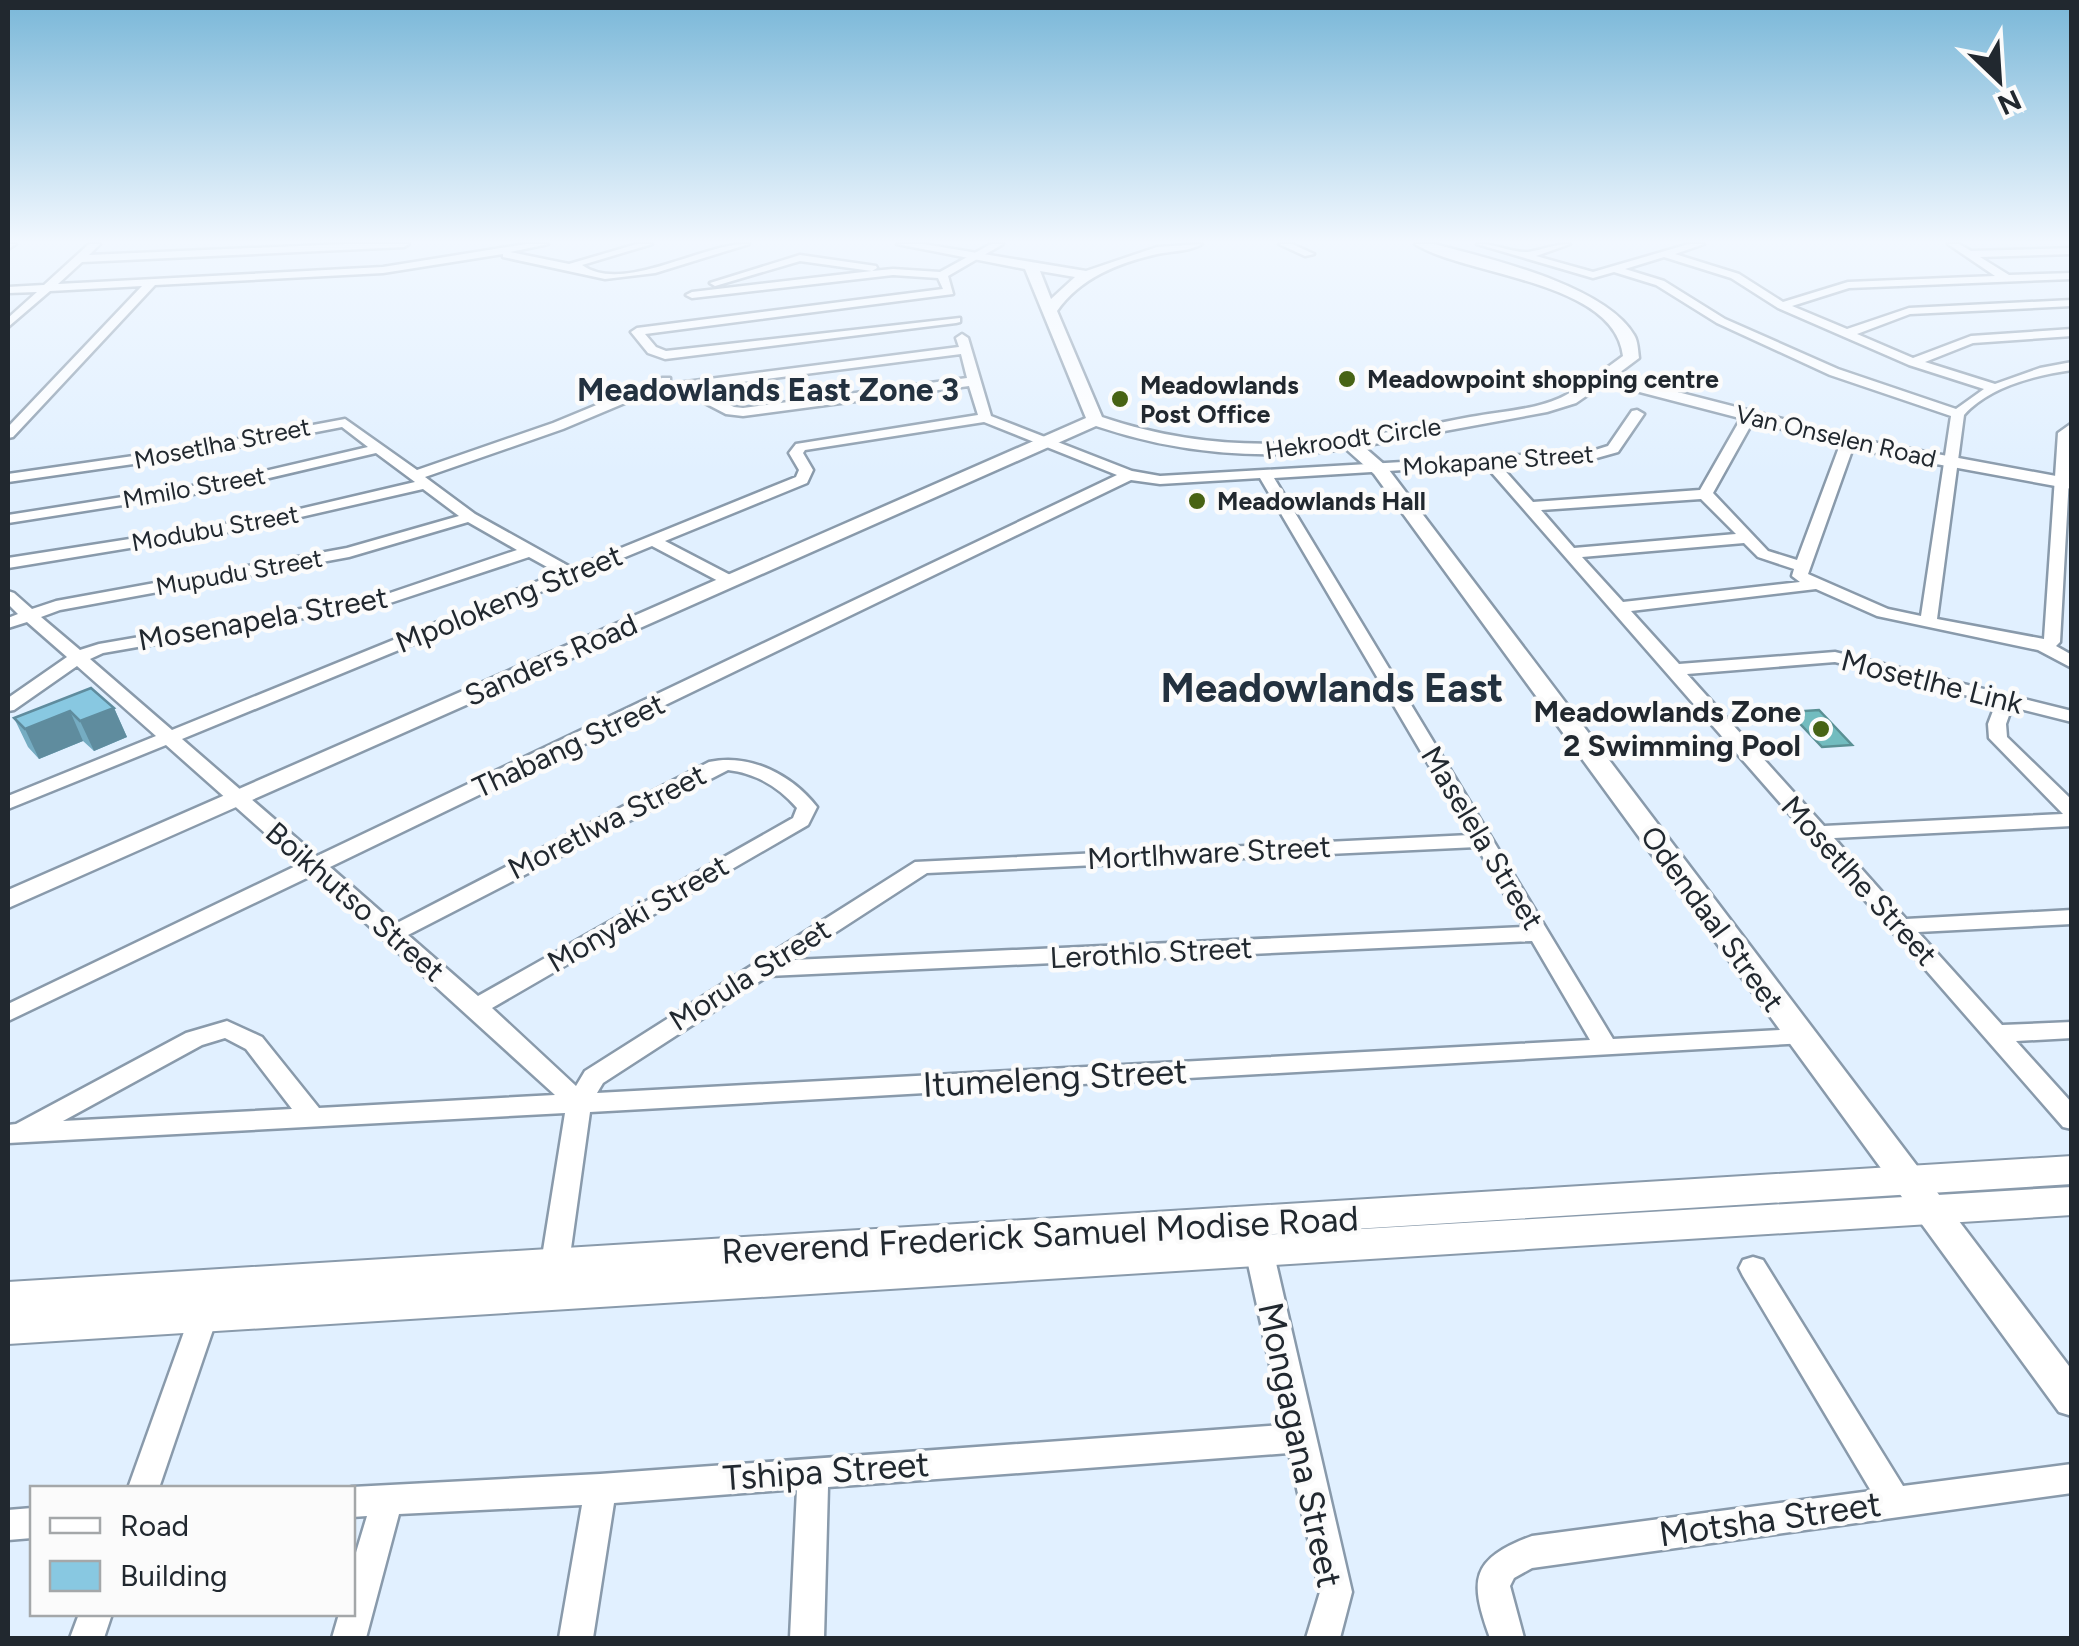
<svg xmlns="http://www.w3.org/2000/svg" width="2079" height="1646" font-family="Figtree,sans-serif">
<rect width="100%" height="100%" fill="#e1f0ff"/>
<polygon fill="#72bcbf" stroke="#5a9094" stroke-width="2.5" points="1819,710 1852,745 1822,747 1789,712"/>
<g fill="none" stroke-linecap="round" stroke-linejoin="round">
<g stroke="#899aab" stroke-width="5">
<g id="minor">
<polygon points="8,244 16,244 8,249"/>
<path d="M 89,244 L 100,244 L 89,255 L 346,244 L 409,244 L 404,247 L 82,262 L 58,284 L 383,267 L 526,244 L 548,244 L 510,252 L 569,264 L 637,244 L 652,244 L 582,265 C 623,295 704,242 749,244 L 655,273 L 605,279 L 503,257 L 503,254 L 383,273 L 155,285 L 13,437 L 8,438 L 8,427 L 142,286 L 50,291 L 8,327 L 8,318 L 37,292 L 8,293 L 8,287 L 44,285 Z"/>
<polygon points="991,244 1003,244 948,276 953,294 645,334 656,347 666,351 960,318 960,322 956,323 665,359 648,353 631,332 637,328 943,289 938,278 893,275 692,298 686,295 692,292 872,271 800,261 715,286 710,283 800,255 876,266 877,268 872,271 893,269 940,272"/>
<polygon points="1279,244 1292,244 1314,254 1305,256"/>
<path d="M 1477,244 C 1494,243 1511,253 1528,252 C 1542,250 1554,244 1570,244 L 1536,256 L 1593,272 L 1689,244 L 1704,244 L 1675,254 L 1739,274 L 1783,302 L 1848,282 L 1995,276 L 1948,244 L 1959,244 L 1971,251 L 2072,248 L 2072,254 L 1980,257 L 2009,275 L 2072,273 L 2072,279 L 1849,288 L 1792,306 L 1847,329 L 1909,308 L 2072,300 L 2072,306 L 1910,314 L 1857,334 L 1913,358 L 1971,336 L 2072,329 L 2072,336 L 1973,343 L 1925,362 L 1995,384 L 2040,368 L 2072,362 L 2072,370 C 2036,375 1989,387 1964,415 L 1937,619 L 2044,639 L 2058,433 L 2072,423 L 2060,642 L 2056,646 L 2072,655 L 2072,668 L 2038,650 L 1877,616 L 1816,589 L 1631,611 L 1679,664 L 1835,652 L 2072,711 L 2072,722 L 2012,707 L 2006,724 L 2007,737 L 2072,800 L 2072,826 L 1834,838 L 1906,919 L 2072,910 L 2072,924 L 1918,932 L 2002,1025 L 2072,1022 L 2072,1038 L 2016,1041 L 2072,1103 L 2072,1129 L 2063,1127 L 1485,465 L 1274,478 L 1613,1039 L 1798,1029 L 1806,1031 L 1810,1037 L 1806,1043 L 590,1112 L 569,1263 L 565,1271 L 555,1274 L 545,1271 L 541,1263 L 565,1113 L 8,1143 L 8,1125 L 16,1124 L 186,1033 L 227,1021 L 262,1037 L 319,1108 L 555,1095 L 313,875 L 8,1021 L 8,1004 L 300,864 L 166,745 L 8,809 L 8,796 L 156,736 L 77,666 L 14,710 L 8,711 L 8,698 L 67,657 L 27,622 L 8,628 L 8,618 L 18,614 L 8,604 L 8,591 L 14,593 L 32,609 L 56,601 L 347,548 L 459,516 L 423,489 L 257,527 L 8,568 L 8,558 L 257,519 L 415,482 L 376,453 L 218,490 L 8,523 L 8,515 L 218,482 L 368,447 L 342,427 L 196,455 L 8,482 L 8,474 L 196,447 L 345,419 L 417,470 L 553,423 L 662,378 L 670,378 L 670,384 L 563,429 L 425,477 L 475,514 L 572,568 L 796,477 L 799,470 L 789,453 L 796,444 L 978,415 L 969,386 L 743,416 L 726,414 L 678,389 L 678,383 L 959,347 L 956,338 L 962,334 L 968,338 L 991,416 L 1132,471 L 1160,476 L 1592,451 L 1608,446 L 1632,411 L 1637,410 L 1644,414 L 1618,452 L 1593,459 L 1500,465 L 1533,502 L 1700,490 L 1744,413 L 1754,413 L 1756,416 L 1713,493 L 1768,551 L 1797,560 L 1841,442 L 1853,439 L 1855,442 L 1808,574 L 1888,609 L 1921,616 L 1951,416 L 1830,375 L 1717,323 L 1656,285 L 1614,272 L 1593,278 ZM 1664,257 L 1731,278 L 1778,308 L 1909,365 L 1984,389 L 1956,409 L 1838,369 L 1725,319 L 1664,281 L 1625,269 ZM 961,354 L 967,378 L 743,408 L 734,407 L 696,388 ZM 984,422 L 1117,475 L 317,856 L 182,739 L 652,546 L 724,584 L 736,584 L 736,578 L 665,541 L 807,483 L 813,470 L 803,453 L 805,450 ZM 1260,478 L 1470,835 L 915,862 L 585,1071 L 576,1086 L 492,1008 L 808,825 L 817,807 C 792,775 750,753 709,762 L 395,924 L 330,867 L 1131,480 L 1160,484 ZM 1701,499 L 1736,534 L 1574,548 L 1541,510 ZM 468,522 L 517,550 L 387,594 L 99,644 L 80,650 L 41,617 L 60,610 L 349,557 ZM 1744,543 L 1758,557 L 1794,569 L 1792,576 L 1800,582 L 1623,602 L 1582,557 ZM 529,557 L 558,573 L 172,730 L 90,659 L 103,653 L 390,603 ZM 1835,662 L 1996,703 L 1988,724 L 1989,738 L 2063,814 L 1824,826 L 1687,674 ZM 728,770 C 755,773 779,787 797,808 L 793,818 L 478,996 L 408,935 ZM 1477,847 L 1524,927 L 793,960 L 927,873 ZM 1532,941 L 1590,1040 L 597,1093 L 603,1083 L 768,976 ZM 225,1038 L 246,1049 L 292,1109 L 63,1121 L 202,1045 Z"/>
<polygon points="1259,1239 1269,1242 1273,1250 1352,1592 1340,1638 1306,1638 1320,1592 1289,1453 828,1487 824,1638 790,1638 797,1489 614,1503 593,1638 559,1638 582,1505 399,1514 366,1638 332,1638 339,1614 352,1614 352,1566 367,1516 352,1517 352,1488 348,1488 352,1487 600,1474 1283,1425 1245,1250 1249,1242"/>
<path d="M 1753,1257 L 1763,1260 L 1903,1486 L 2072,1464 L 2072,1493 L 1532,1568 L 1514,1578 L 1510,1586 L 1524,1638 L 1490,1638 C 1469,1580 1470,1559 1532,1536 L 1871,1491 L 1743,1276 L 1739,1268 L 1743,1260 Z"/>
<polygon points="204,1303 214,1306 218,1315 159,1488 128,1488 190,1315 194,1306"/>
<polygon points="32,1508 32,1538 8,1540 8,1510"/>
<polygon points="79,1614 112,1614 104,1638 70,1638"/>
</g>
</g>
<g stroke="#899aab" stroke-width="5">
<path id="tertiary" d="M 897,244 L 923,244 L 1086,271 L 1157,247 L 1202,244 C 1191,251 1172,251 1157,254 C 1118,263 1080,278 1057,311 L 1102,417 C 1233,461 1338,443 1470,417 C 1500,411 1539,410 1566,395 C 1586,384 1605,369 1623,356 C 1615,280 1465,276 1415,244 L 1434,244 C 1487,258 1605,285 1634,335 C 1638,341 1638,351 1639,358 L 1615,376 L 1872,442 L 2072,479 L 2072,489 L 1871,452 L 1605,383 L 1576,403 L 1547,412 L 1363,446 L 1386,466 L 2072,1370 L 2072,1416 L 2059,1412 L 1374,474 L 1346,449 C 1258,460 1179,454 1096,426 L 8,908 L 8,890 L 1086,418 L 1025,269 ZM 1040,271 L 1075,277 L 1051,299 Z"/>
</g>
<g stroke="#899aab" stroke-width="4">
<polygon id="secondary" points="2072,1156 2072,1184 1226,1237 2072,1187 2072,1215 8,1344 8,1282"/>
</g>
<use href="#minor" fill="#fff" fill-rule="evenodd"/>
<use href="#tertiary" fill="#fff" fill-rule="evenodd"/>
<use href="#secondary" fill="#fff" fill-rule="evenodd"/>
</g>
<polygon fill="#75acc2" points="114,708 127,737 94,751 83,741 39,759 28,747 14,718"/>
<g fill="#5f8c9e">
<polygon points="114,708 127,737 94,751 80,721"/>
<polygon points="70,711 83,741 39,759 25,729"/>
</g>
<polygon fill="#88c8e1" stroke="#5f8c9e" stroke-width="2.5" points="91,688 114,708 80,721 70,711 25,729 14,718"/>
<linearGradient id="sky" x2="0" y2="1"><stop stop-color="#79b7d8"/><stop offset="0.51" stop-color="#f2f8ff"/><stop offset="1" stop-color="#f2f8ff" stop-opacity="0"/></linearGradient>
<rect width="2079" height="474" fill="url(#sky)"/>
<g fill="#476314" stroke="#fbfbfb" stroke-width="4">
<circle cx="1347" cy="379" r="10"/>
<circle cx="1120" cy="399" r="10"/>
<circle cx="1197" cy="501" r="10"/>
<circle cx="1821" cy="729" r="10"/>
</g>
<g text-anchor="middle" stroke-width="9" stroke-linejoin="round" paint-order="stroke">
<g font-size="25" font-weight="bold" fill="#21282f" stroke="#fbfbfb" text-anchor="start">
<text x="1367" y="388">Meadowpoint shopping centre</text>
<text x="1140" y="394">Meadowlands<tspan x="1140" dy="29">Post Office</tspan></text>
<text x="1217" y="510">Meadowlands Hall</text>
</g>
<g font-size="25" fill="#21282f" stroke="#fbfbfb">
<text transform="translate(1836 436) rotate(13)" y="9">Van Onselen Road</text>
<text transform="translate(1353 438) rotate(-8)" y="9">Hekroodt Circle</text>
<text transform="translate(222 443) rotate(-11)" y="9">Mosetlha Street</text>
<text transform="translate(1498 460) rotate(-4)" y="9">Mokapane Street</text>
<text transform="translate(194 487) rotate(-10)" y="9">Mmilo Street</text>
<text transform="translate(215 528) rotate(-10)" y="9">Modubu Street</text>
<text transform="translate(239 572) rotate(-10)" y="9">Mupudu Street</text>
</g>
<g font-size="30" fill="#21282f" stroke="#fbfbfb">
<text transform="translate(509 599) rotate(-22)" y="10">Mpolokeng Street</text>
<text transform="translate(263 619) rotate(-10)" y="10">Mosenapela Street</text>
<text transform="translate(551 660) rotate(-24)" y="10">Sanders Road</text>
<text transform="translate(1932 682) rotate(14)" y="10">Mosetlhe Link</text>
<text transform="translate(569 746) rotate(-25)" y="10">Thabang Street</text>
<text transform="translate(607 822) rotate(-27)" y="10">Moretlwa Street</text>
<text transform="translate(1482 838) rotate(59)" y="10">Maselela Street</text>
<text transform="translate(1209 853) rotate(-3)" y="10">Mortlhware Street</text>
<text transform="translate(1859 881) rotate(48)" y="10">Mosetlhe Street</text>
<text transform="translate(355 902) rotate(41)" y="10">Boikhutso Street</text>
<text transform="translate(638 914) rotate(-30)" y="10">Monyaki Street</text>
<text transform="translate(1712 919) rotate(54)" y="10">Odendaal Street</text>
<text transform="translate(1151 953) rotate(-3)" y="10">Lerothlo Street</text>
<text transform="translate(750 975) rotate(-32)" y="10">Morula Street</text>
</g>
<g font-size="30" font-weight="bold" fill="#21282f" stroke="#fbfbfb" text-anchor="end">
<text x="1801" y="722">Meadowlands Zone<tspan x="1801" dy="34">2 Swimming Pool</tspan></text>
</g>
<g font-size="32" font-weight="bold" fill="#23313f" stroke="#fbfbfb">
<text x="768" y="401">Meadowlands East Zone 3</text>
</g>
<g font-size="35" fill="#21282f" stroke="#fbfbfb">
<text transform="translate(1055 1078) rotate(-3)" y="12">Itumeleng Street</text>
<text transform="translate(1040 1235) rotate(-3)" y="12">Reverend Frederick Samuel Modise Road</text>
<text transform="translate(1300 1445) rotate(78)" y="12">Mongagana Street</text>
<text transform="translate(826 1471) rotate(-4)" y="12">Tshipa Street</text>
<text transform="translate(1770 1519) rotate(-8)" y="12">Motsha Street</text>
</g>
<g font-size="40" font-weight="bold" fill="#23313f" stroke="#fbfbfb">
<text x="1332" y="702">Meadowlands East</text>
</g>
</g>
<rect width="2079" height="1646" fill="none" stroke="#21282f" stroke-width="20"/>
<rect x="30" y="1486" width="325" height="130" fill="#fbfbfb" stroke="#a4a7a9" stroke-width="2.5"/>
<rect x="50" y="1518" width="50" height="15" fill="#ffffff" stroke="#a4a7a9" stroke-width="2.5"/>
<text x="120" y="1536" font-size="30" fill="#21282f">Road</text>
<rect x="50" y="1561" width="50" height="30" fill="#88c8e1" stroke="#a4a7a9" stroke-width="2.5"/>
<text x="120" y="1586" font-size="30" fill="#21282f">Building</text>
<g transform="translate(1999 80) rotate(155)" stroke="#fbfbfb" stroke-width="8" paint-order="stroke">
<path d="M0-8L18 38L0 25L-18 38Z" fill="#21282f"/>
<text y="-15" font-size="28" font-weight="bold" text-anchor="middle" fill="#21282f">N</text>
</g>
</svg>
